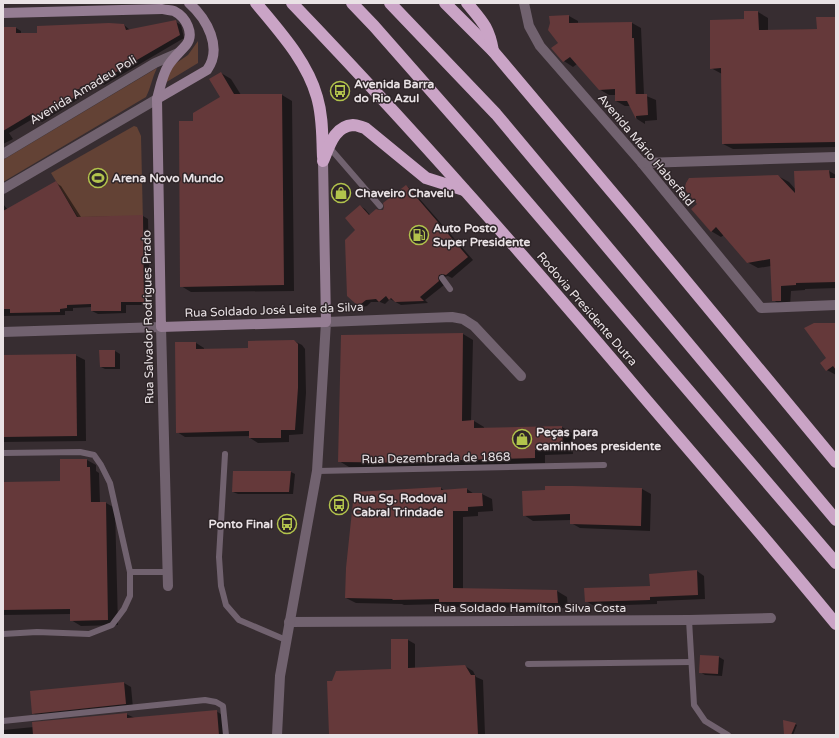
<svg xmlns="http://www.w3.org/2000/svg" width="839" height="738" font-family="'Varela Round',sans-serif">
<rect width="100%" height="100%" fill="#372d31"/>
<g fill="#634235">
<polygon points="198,41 198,63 165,83 169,68 188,55"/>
<path d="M 157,68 C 152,78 151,87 146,97 L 3,182 L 3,160 Z"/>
<polygon points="134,126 137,127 141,136 143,223 79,219 51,173"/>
</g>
<g fill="#0007">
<polygon points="758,12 768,18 768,31 818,29 836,18 836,147 733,149 723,144 722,74 711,68 745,20"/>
<polygon points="569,16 578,21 578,24 632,23 641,28 644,95 656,100 657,120 645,121 645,124 637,119 631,106 625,106 616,101 616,95 609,95 599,89 577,64 573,67 564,61 560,43"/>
<polygon points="176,22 181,25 184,38 104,85 102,84 84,89 85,91 78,92 79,99 42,122 36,117 9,133 13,139 3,144 3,36 5,36 16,28 21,31 21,34 38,34 124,25 130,30"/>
<polygon points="221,73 231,79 241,95 282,95 292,101 294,291 191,292 181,286 194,122 221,98"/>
<polygon points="829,171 836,175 836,288 805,289 805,290 791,291 790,306 783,306 773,300 771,266 758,268 747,262 724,235 721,237 711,231 692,209 778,176 789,182 796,190"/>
<polygon points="56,183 61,186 81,217 143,216 148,219 150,305 126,305 126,313 98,314 92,311 92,307 73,308 73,311 65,311 65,315 3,316 3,204 8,210"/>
<polygon points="406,186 411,189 473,260 452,278 448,276 444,277 444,285 425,300 428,303 401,305 390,299 385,304 380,302 371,302 367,306 362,307 356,303 356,230 360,206 365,209 370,215 383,211"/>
<polygon points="836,324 836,375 827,370 827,358"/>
<polygon points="463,334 473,340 471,421 474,421 484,427 484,429 562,427 572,433 573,454 545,455 545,463 434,466 435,468 349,467 339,461"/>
<polygon points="294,341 302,345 305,349 306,393 303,434 289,435 289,442 258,443 250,438 250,436 185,437 177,432 196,343 204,348 204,350 249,349"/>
<polygon points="115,351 120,354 120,369 105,369 101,367"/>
<polygon points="75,355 85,360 86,441 3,442 3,356"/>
<polygon points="87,460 96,465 96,471 99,473 100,503 106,503 115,508 118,625 81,626 71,620 71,614 3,615 3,483 61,482"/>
<polygon points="234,472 291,472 295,474 293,494 238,494 233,492"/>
<polygon points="441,488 445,491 467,489 474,494 482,494 492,499 493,511 478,512 478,516 463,517 463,590 557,591 567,597 568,608 450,607 445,604 404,605 402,604 356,603 346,598"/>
<polygon points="642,489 651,494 650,531 580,528 571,523 571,520 533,521 524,515"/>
<polygon points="697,571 704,576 705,599 657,601 657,604 594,606 586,601 651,587"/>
<polygon points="408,640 415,644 415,669 465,666 473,671 476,677 483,680 485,735 330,735 392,670"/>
<polygon points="719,657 724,660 722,676 705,675 700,672"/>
<polygon points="124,683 131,687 133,708 40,717 32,713"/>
<polygon points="216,711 224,716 226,735 3,735 3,730 34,727 126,714 135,718"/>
<polygon points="795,724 797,725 793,735 785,735"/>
</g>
<g fill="#65393a">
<polygon points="744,11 758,11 759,30 817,29 816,17 836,17 836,142 722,144 721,68 710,69 710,20 744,19"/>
<polygon points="569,15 569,23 632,22 632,38 634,38 636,102 635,94 647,94 648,115 636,116 636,119 627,101 615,101 615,89 599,90 570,57 563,62 551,48 558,43 548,30 550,23 549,16"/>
<polygon points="176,20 180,35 99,82 98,81 80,87 80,89 73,90 75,97 37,120 33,113 3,131 3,36 4,36 4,27 16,27 16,33 37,33 37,26 109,23 124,24 126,30"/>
<polygon points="221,72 234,94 282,94 284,285 180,287 179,121 193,121 193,113 220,97 209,79"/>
<polygon points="829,170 830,178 836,178 836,282 796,283 796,285 781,286 781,301 772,301 770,259 747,263 716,227 711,232 691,209 697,204 686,191 685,187 686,183 689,178 778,175 795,193 794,171"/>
<polygon points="56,181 77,217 143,215 144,302 121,302 121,311 91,311 91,304 67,305 67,308 60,309 60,312 10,313 10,309 3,309 3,211"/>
<polygon points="406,185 468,257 446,275 442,274 439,275 438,278 439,281 420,297 424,301 395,302 391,298 389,300 386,296 379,302 376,299 366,300 361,304 356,304 347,296 345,240 355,230 345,218 360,205 369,215 376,209 379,210 383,210 384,207 383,203"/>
<polygon points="814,323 836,323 836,370 833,366 826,371 820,363 826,358 804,328"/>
<polygon points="463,333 462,421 474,420 474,428 562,426 563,449 535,450 535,458 425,461 425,463 338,462 341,335"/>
<polygon points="294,340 298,344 298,388 295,430 281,430 281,438 249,438 249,431 176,433 175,342 196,342 196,349 248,348 248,341"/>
<polygon points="99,350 115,350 115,367 100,367"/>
<polygon points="76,354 77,436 3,437 3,355"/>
<polygon points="60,459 87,459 87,467 90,467 91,502 106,502 108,620 70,621 70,609 3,610 3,482 60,481"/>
<polygon points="233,471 291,471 289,492 232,492"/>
<polygon points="545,486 573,486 642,488 641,526 570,524 570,514 523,516 522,491 545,490"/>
<polygon points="441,487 441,490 467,488 467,493 482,493 483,506 468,507 468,511 453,511 453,588 557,590 558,603 464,602 439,602 439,599 393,600 392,599 345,598 346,568 354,492"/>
<polygon points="697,570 698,595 650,597 650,600 585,602 584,588 650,586 649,574"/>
<polygon points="391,639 408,639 408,668 465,665 471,675 475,675 478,735 329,735 327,681 332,681 336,671 391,669"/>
<polygon points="700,655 719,656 718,674 699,673"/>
<polygon points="124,682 126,704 32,714 30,691"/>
<polygon points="217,710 219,735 33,735 32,722 127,713 127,718"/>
<polygon points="783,720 796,723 791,735 784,735"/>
</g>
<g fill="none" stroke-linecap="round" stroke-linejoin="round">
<g stroke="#71626f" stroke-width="6">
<polyline points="329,147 380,206"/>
<polyline points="442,278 450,289"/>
<polyline points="3,453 80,452 94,455 101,465 110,483 130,572"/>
<polyline points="225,454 219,557 221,586 226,605 239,620 286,640"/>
<polyline points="317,471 604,465"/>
<polyline points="689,620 694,705 705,721 728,735"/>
<polyline points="3,634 37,632 89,634 112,625 124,609 130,596 130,572 166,572"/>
<polyline points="528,664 691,662"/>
<polyline points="3,721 205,700 216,702 223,706 226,735"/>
</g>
<g stroke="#71626f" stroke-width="10">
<polyline points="524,3 529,26 540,46 642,163 761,308 836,305"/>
<polyline points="3,154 155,63 178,53"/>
<polyline points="642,163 836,157"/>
<polyline points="3,189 157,99"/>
<polyline points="3,332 161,327 168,586"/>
<polyline points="289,622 689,620 771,618"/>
<polyline points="277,735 280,676 317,471 326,322 452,317 463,319 474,326 521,376"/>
</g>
<g stroke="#957d93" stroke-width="10">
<path d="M 3,13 L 162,9 C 166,10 171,10 174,11 C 186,17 195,34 186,45 C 180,52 173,58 168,66 C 162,76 160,88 157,99 L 161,327 L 326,322 L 323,161"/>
<path d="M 157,99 L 207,70 C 223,48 207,19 189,3"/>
</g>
<g stroke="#caa4c6" stroke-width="12">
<path d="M 256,3 C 279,31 307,61 317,97 C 323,117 322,137 323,157"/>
<path d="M 292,3 C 414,130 530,262 643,396 C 708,472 773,547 836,624"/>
<polyline points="352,3 374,26 476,142 836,563"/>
<polyline points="390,3 496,114 836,520"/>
<polyline points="445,3 493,51 638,223 836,462"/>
<path d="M 467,3 C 482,21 489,27 493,51"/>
<path d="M 323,161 C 329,147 334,126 353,125 C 357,125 361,127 365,128 L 426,178 L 464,190"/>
</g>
</g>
<defs>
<g id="bus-ring" transform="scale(1)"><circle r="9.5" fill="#2d2427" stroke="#b2c34c" stroke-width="1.5"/><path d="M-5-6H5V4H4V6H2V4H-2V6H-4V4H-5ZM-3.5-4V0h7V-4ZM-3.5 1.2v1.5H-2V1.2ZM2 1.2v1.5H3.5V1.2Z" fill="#b2c34c"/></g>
<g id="stadium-ring" transform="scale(1)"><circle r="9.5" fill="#2d2427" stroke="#b2c34c" stroke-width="1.5"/><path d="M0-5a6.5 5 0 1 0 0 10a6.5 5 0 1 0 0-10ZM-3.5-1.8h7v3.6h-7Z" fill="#b2c34c"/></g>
<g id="shop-ring" transform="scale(1)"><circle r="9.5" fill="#2d2427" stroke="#b2c34c" stroke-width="1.5"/><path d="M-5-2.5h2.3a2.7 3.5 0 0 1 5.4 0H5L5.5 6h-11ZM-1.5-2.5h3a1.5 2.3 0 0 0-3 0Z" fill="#b2c34c"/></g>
<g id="fuel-ring" transform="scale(1)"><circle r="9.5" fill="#2d2427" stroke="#b2c34c" stroke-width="1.5"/><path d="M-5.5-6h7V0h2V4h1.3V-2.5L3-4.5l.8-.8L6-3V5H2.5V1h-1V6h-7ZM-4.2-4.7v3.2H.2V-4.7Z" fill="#b2c34c"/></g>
</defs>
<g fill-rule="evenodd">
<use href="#bus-ring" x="340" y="91"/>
<use href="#stadium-ring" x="98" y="178"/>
<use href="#shop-ring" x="341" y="193"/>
<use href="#fuel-ring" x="419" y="235"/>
<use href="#shop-ring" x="522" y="439"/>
<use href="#bus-ring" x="339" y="505"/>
<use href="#bus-ring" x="287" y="524"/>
</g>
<g text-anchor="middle" stroke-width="3" stroke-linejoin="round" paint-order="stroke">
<g font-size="12" font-weight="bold" fill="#e9e2e5" stroke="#2d2427" text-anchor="start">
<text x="354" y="88">Avenida Barra<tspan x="354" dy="14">do Rio Azul</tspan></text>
<text x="112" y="182">Arena Novo Mundo</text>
<text x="355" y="197">Chaveiro Chavelu</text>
<text x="433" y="232">Auto Posto<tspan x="433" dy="14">Super Presidente</tspan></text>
<text x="536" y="436">Peças para<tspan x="536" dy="14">caminhoes presidente</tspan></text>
<text x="353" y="502">Rua Sg. Rodoval<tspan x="353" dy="14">Cabral Trindade</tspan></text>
<text x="273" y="528" text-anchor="end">Ponto Final</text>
</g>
<g font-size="12" fill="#e9e2e5" stroke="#2d2427">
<text transform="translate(83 90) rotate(-31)" y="4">Avenida Amadeu Poli</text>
<text transform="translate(646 150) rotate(50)" y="4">Avenida Mário Haberfeld</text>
<text transform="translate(587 309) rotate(49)" y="4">Rodovia Presidente Dutra</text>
<text transform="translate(274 310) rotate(-2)" y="4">Rua Soldado José Leite da Silva</text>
<text transform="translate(148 317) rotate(-91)" y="4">Rua Salvador Rodrigues Prado</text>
<text transform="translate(436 458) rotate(-1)" y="4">Rua Dezembrada de 1868</text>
<text x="530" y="612">Rua Soldado Hamílton Silva Costa</text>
</g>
</g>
<rect width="839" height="738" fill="none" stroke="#e9e2e5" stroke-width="8"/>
</svg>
